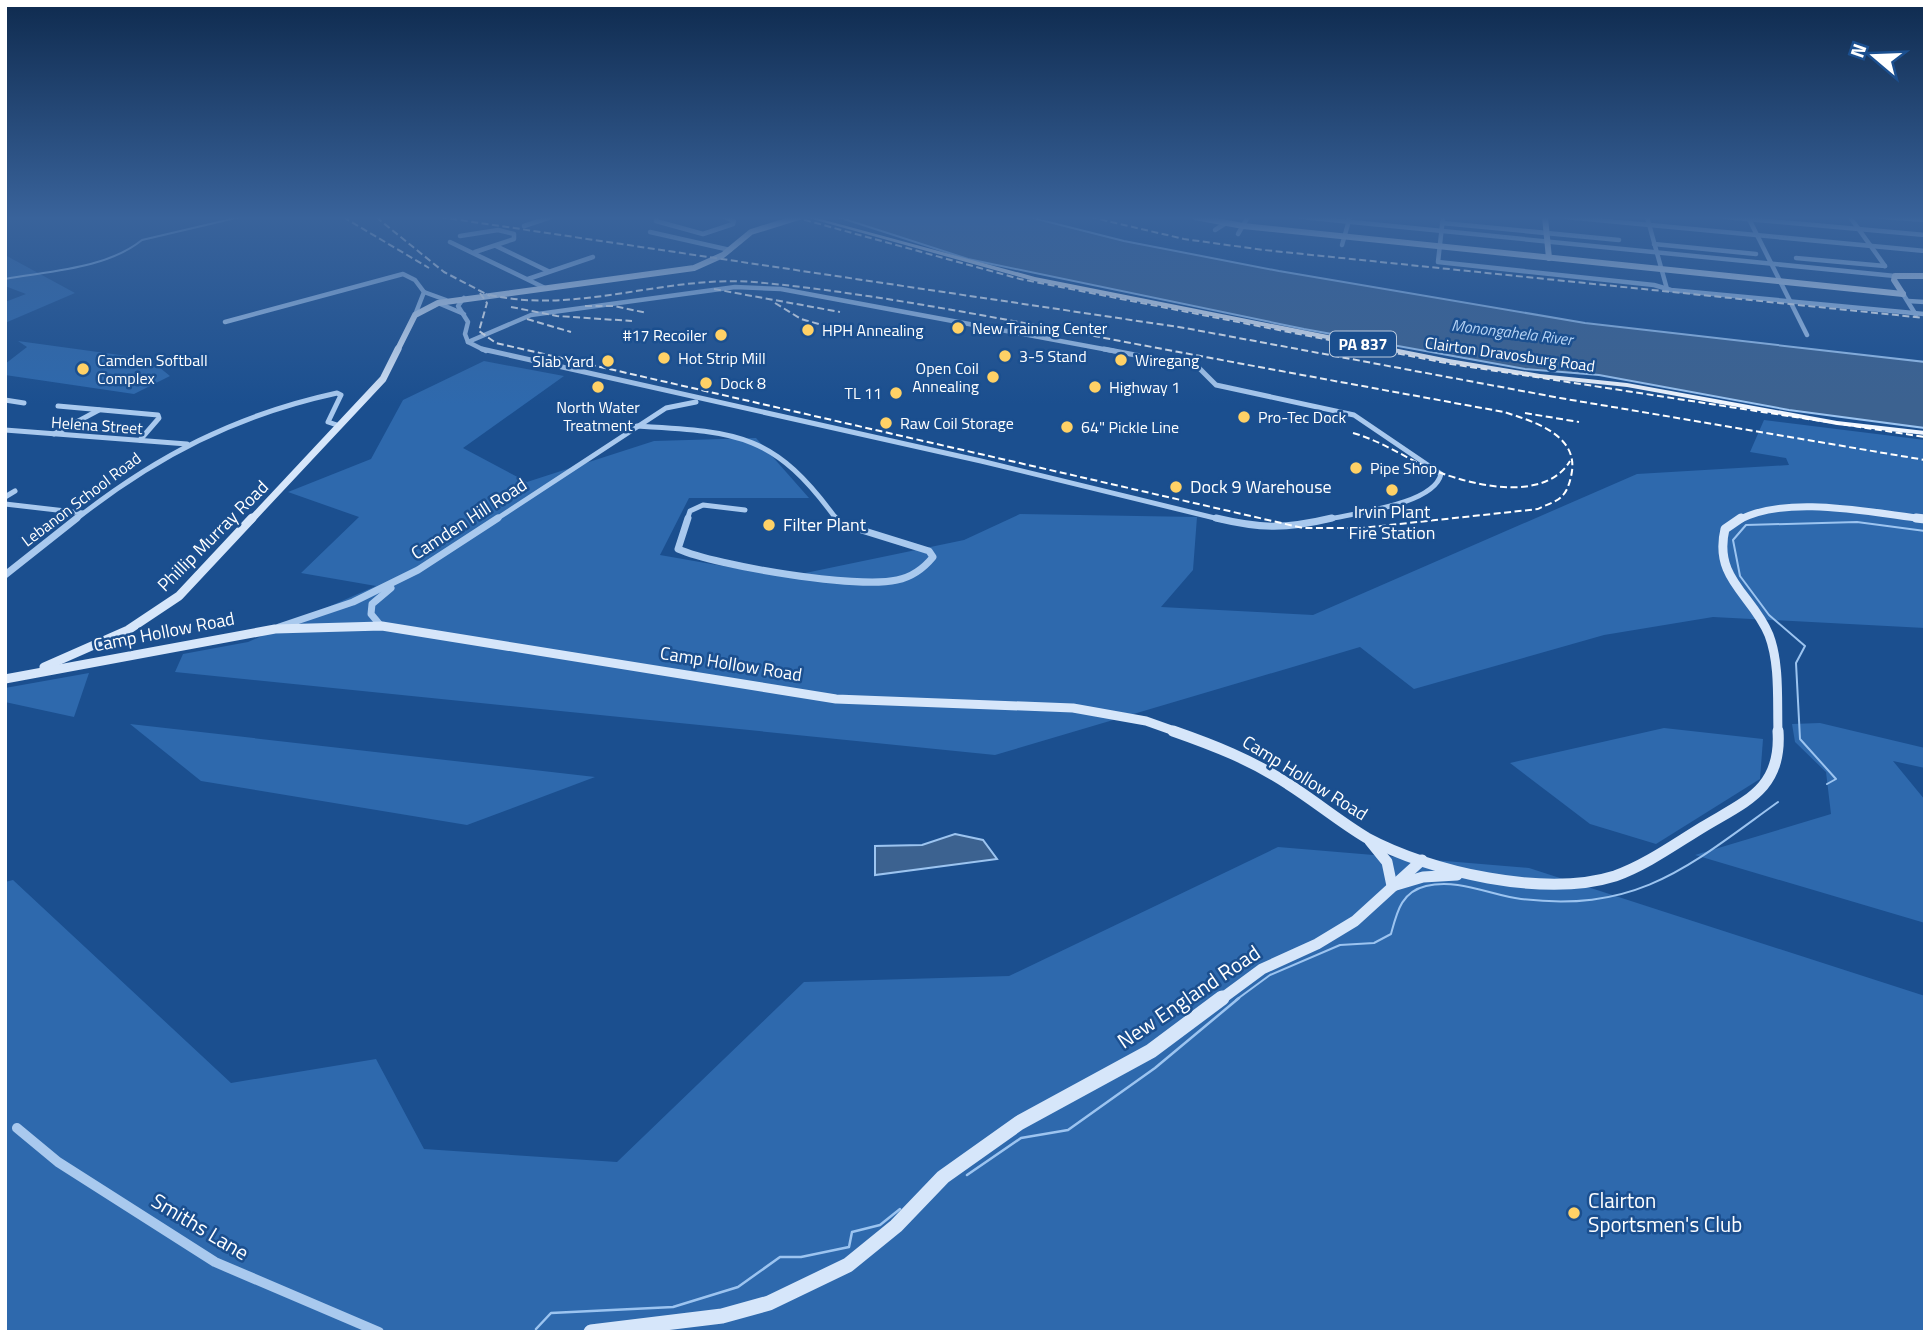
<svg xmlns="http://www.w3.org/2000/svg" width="1930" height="1337" font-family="'Titillium Web',sans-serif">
<rect width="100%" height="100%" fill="#1b4f8f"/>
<g fill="#2e69ad">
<polygon points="5,255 75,293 5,323 5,302 26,294 5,286"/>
<polygon points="18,341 149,359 170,376 134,394 5,375 5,364 27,347"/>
<polygon points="484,361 564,376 463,448 527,482 654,441 756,438 809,498 689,498 660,555 786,577 964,540 1020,514 1197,517 1193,570 1161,607 1313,615 1637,474 1789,465 1786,458 1750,452 1764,420 1925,440 1925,628 1713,617 1604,635 1414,689 1360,647 995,755 175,672 183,654 248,642 376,586 301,573 359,517 288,492 371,459 403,400"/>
<polygon points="89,673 74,717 5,702 5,688"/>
<polygon points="1820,723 1925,748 1925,768 1893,761 1925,800 1925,923 1695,855 1831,814 1826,772 1795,742 1792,724"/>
<polygon points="130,724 595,777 467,825 201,781"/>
<polygon points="1664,728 1763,739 1760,779 1656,844 1590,824 1510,763"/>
<polygon points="1278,847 1529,868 1925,996 1925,1332 5,1332 5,882 13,880 231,1083 376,1059 424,1149 617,1162 804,982 1009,976"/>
</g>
<g fill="#3c6290" stroke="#9cc4f0" stroke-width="2">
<polygon points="838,217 1029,217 1124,241 1279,271 1585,323 1925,362 1925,428 1789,410 1599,375 1525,369 1304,329 968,259"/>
<polygon points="955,834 983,840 997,859 875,875 875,846 922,845"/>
</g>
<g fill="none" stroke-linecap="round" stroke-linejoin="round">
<g stroke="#9cc4f0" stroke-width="2">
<path d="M 5,279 C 49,271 106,269 142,240 L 240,217"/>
<polyline points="1827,784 1836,779 1800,739 1796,663 1805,646 1769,615 1740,576 1733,540 1746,525 1857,522 1925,531"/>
<path d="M 1236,1000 L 1270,975 L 1340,945 L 1374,943 L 1391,934 C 1397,912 1401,892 1426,886 C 1458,878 1490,895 1521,899 C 1639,913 1689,866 1778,802"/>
</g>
<g stroke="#9cc4f0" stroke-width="2.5">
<polyline points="967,1175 1021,1138 1068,1130 1155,1068 1239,998"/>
<polyline points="536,1329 551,1313 673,1307 738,1287 780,1257 801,1257 849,1247 852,1232 880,1225 900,1209"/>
</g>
<g stroke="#a9c9ee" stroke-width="4.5">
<polyline points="656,217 656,221 703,234 733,224 734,221 724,217"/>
<polyline points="1301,217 1895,276"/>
<polyline points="1443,217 1438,262 1654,285 1671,290 1924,314"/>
<polyline points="1565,217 1925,251"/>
<polyline points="1647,217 1667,289"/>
<polyline points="1724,217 1925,235"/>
<polyline points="1748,217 1807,335"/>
<polyline points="1850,217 1885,266"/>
<polyline points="1881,217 1925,220"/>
<polyline points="1442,223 1619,240"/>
<polyline points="524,226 551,217"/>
<polyline points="1215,230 1226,223"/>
<polyline points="650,232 730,250"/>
<polyline points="1238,234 1248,217"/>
<polyline points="460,236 498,230 514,234 514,239 475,252"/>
<polyline points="450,242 545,288"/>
<polyline points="1654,244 1756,254"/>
<polyline points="1342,245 1350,217"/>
<polyline points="496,246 548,271"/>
<polyline points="1796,258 1885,266"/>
<polyline points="528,279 593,257"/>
<polyline points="424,292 446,300"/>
<polyline points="1903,294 1916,315"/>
<polyline points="464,298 458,306 468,322 465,334 468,342"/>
<polyline points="1908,301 1925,302"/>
<polyline points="438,303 464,314"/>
<polyline points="225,322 403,274 415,280 424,292 415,315"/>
<polyline points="486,351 468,342 531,315 735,287 781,289 1114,351"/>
</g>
<g stroke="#a9c9ee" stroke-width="5">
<polyline points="482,349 981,461 1223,520"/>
<path d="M 1104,349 L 1198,367 L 1216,385 L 1354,415 L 1441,474 C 1434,505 1353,513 1325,520"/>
<polyline points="5,400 24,403"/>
<polyline points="58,406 158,415 159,418 140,440"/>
<path d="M 637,426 C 739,432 774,433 837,520"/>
<polyline points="5,430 187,444"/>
<polyline points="54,434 99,410"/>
<polyline points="5,497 15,491"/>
<polyline points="5,504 83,513"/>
<path d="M 75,520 C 156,456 236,415 337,393 L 341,395 L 328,422 L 340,426"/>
<polyline points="495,520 666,408 696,402"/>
<polyline points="687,520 690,511 703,505 745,510"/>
</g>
<g stroke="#a9c9ee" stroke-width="7">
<path d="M 688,518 L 678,549 C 717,566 857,589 897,580 C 912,577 924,568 933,557 L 929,551 L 839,523 L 835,518"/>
<path d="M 1216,518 C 1262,529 1286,529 1332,518"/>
<polyline points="5,575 77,518"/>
<polyline points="381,626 371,614 372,604 391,588"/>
<polyline points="279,627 353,602 418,570 498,518"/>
</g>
<polyline stroke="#a9c9ee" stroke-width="10" points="17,1128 58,1162 215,1262 379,1332"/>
<g stroke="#d6e6fa" stroke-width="6">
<polyline points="1195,217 1243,226 1903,294"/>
<polyline points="1545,217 1549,258"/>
<polyline points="1903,294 1894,280 1895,276 1925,276"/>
<polyline points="397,351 415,315 438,303 694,268 723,255 751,232 799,217"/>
</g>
<g stroke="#d6e6fa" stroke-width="7">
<polyline points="251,520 383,379 398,349"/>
<path d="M 1739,520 C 1787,494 1872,513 1925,519"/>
</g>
<g stroke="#d6e6fa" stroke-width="9">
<path d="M 1741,518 L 1725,529 C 1713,579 1753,595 1769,635 C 1780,664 1777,701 1778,732"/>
<polyline points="1916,518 1925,519"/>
<polyline points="44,667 128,630 179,596 252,518"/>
<polyline points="5,679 275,629 382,626 836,699 1073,708 1146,721 1177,732"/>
</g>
<g stroke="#d6e6fa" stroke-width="11">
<path d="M 1173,731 C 1213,745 1252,760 1288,784 C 1315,801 1340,822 1367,838 C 1430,872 1545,898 1615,876 C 1646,865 1675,844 1703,827 C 1746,801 1782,789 1778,731"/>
<polyline points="1370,841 1387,862 1392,886"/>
<polyline points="1396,885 1423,877 1457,875"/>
<polyline points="1220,1000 1262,969 1317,944 1355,921 1422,860"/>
</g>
<polyline stroke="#d6e6fa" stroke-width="15" points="591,1332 722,1316 769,1303 848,1265 896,1226 943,1177 1019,1123 1151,1051 1222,998"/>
<polygon fill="#f0f6ff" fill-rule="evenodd" points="805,217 813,217 1035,277 1449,359 1540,374 1627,383 1837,421 1925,431 1925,435 1837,425 1627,387 1540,378 1449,363 1034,281"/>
<g stroke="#fff" stroke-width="2" stroke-dasharray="7 3.5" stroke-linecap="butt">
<polyline points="343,217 429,268"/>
<polyline points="376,217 444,272 490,296"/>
<polyline points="440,217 1185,328 1560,398 1925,460"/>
<polyline points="794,217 1020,279 1451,364 1925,437"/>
<polyline points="1090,217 1184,239 1264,250 1925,318"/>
<polyline points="714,289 840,312"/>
<path d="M 480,293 L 487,303 L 479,331 L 496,343 L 1303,528 L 1362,528 L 1538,509 C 1545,505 1557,502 1562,496 C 1568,491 1571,478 1572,471 C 1577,434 1532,421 1504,412 C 1362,386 1220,360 1078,333 C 970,313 863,292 754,282 C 664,275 574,316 486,294"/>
<polyline points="775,303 801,319 822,325"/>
<polyline points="585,306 614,306 647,313"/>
<polyline points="511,307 557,316 632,321"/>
<polyline points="527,319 571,332"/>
<polyline points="1525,413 1579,422"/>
<path d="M 1353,433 C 1385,442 1411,462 1441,473 C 1479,487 1546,501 1570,461"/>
</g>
</g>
<linearGradient id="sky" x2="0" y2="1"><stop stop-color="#0f2b4f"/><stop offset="0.54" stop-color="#39639b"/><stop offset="1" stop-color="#39639b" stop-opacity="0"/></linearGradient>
<rect width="1930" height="404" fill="url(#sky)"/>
<g fill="#ffd166" stroke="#1b4f8f" stroke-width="2.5">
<circle cx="958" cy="328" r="7"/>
<circle cx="808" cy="330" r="7"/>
<circle cx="721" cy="335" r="7"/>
<circle cx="1005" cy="356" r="7"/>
<circle cx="664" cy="358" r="7"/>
<circle cx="1121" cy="360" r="7"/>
<circle cx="608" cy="361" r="7"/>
<circle cx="83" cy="369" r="7"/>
<circle cx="993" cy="377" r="7"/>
<circle cx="706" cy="383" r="7"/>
<circle cx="598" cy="387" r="7"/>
<circle cx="1095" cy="387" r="7"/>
<circle cx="896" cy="393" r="7"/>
<circle cx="1244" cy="417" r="7"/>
<circle cx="886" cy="423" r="7"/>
<circle cx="1067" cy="427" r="7"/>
<circle cx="1356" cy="468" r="7"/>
<circle cx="1176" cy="487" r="7"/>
<circle cx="1392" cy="490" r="7"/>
<circle cx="769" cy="525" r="7"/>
<circle cx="1574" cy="1213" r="7"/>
</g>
<g text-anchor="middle" stroke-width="5" stroke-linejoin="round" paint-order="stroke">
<g font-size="16" fill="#fff" stroke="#1b4f8f" text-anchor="start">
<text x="972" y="334">New Training Center</text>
<text x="822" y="336">HPH Annealing</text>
<text x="707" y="341" text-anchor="end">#17 Recoiler</text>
<text x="1019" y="362">3-5 Stand</text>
<text x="678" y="364">Hot Strip Mill</text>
<text x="97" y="366">Camden Softball<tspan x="97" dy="18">Complex</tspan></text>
<text x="1135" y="366">Wiregang</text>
<text x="594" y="367" text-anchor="end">Slab Yard</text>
<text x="979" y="374" text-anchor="end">Open Coil<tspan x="979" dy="18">Annealing</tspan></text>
<text x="720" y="389">Dock 8</text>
<text x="1109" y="393">Highway 1</text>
<text x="882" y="399" text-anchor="end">TL 11</text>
<text x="598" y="413" text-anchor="middle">North Water<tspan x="598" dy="18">Treatment</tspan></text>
<text x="1258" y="423">Pro-Tec Dock</text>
<text x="900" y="429">Raw Coil Storage</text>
<text x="1081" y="433">64" Pickle Line</text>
<text x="1370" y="474">Pipe Shop</text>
</g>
<g font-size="16" font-style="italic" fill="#b5d3f5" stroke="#1b4f8f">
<text transform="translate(1512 332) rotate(7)" y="6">Monongahela River</text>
</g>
<rect fill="#1b4f8f" stroke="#bbcadd" stroke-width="2" x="1330" y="331.5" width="66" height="25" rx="5"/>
<g font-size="16" font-weight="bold" fill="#fff">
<text x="1363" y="350">PA 837</text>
</g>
<g font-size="16" fill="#fff" stroke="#1b4f8f">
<text transform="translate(1510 354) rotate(8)" y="6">Clairton Dravosburg Road</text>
<text transform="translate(97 425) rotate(4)" y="6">Helena Street</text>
<text transform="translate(81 499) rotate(-37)" y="6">Lebanon School Road</text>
</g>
<g font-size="18" fill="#fff" stroke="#1b4f8f" text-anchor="start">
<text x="1190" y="493">Dock 9 Warehouse</text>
<text x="1392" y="518" text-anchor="middle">Irvin Plant<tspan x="1392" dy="21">Fire Station</tspan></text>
<text x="783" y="531">Filter Plant</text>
</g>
<g font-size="18" fill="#fff" stroke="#1b4f8f">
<text transform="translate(469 519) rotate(-33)" y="6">Camden Hill Road</text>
<text transform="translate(213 536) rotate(-45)" y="6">Phillip Murray Road</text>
<text transform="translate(164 632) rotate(-11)" y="6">Camp Hollow Road</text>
<text transform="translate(731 664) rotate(9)" y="6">Camp Hollow Road</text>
<text transform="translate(1305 778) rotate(32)" y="6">Camp Hollow Road</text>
</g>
<g font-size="21" fill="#fff" stroke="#1b4f8f">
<text transform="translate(1189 997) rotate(-34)" y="7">New England Road</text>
<text transform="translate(200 1227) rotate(31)" y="7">Smiths Lane</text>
</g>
<g font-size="21" fill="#fff" stroke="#1b4f8f" text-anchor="start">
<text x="1588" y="1208">Clairton<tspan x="1588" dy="24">Sportsmen's Club</tspan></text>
</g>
</g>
<rect width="1930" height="1337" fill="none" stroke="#ffffff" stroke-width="14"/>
<g transform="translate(1874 56) rotate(289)" stroke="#1b4f8f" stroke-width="5" paint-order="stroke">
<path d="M0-5L12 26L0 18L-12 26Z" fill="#ffffff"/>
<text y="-10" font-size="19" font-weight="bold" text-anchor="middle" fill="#ffffff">N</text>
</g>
</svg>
